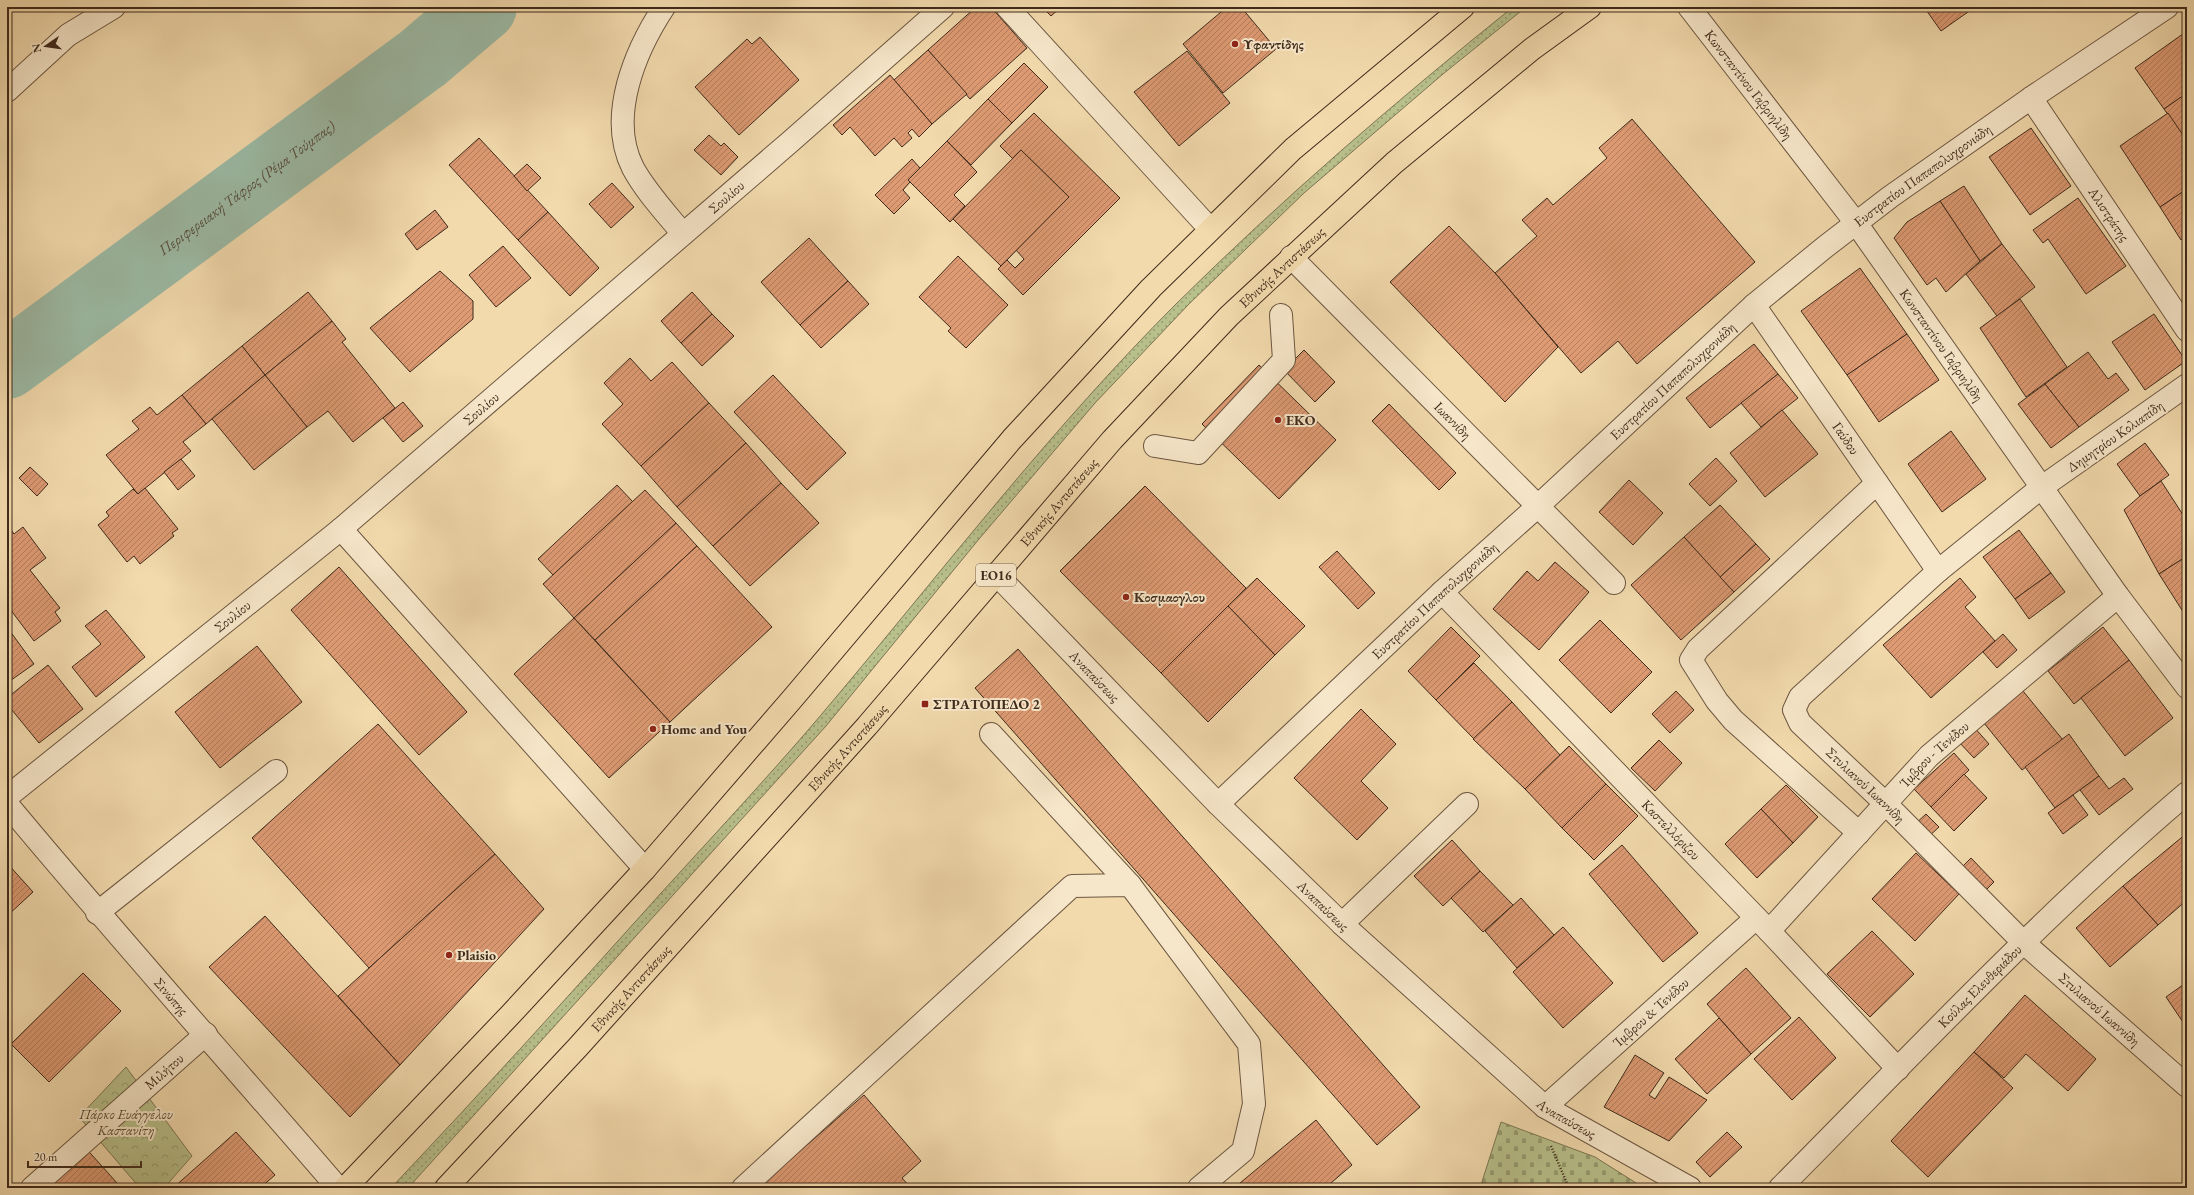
<svg xmlns="http://www.w3.org/2000/svg" width="2194" height="1195" font-family="'EB Garamond',serif">
<defs>
<pattern id="grass-dots" width="8" height="8" patternUnits="userSpaceOnUse"><rect width="8" height="8" fill="#b8c08b"/><path d="M2 2h.1M6 6h.1" fill="none" stroke="#979c71" stroke-width="1.8" stroke-linecap="round"/></pattern>
<pattern id="cemetery-stones" width="16" height="16" patternUnits="userSpaceOnUse"><rect width="16" height="16" fill="#b8c08b"/><path d="M2 7V4a2 2 0 0 1 4 0v3zM10 15v-3a2 2 0 0 1 4 0v3z" fill="#979c71"/></pattern>
<pattern id="park-crowns" width="20" height="18" patternUnits="userSpaceOnUse"><rect width="20" height="18" fill="#b8c08b"/><path d="M2 6a3 3 0 1 1 6 0M12 15a3 3 0 1 1 6 0" fill="none" stroke="#979c71"/></pattern>
<pattern id="building-hatch" width="6" height="6" patternUnits="userSpaceOnUse"><rect width="6" height="6" fill="#dd9a73"/><path d="M-1 1l2-2M0 6l6-6M5 7l2-2" fill="none" stroke="#b57e5e"/></pattern>
</defs>
<rect width="100%" height="100%" fill="#f2daad"/>
<filter id="stains"><feTurbulence type="fractalNoise" baseFrequency=".005" numOctaves="4"/><feColorMatrix values="0 0 0 0 .2 0 0 0 0 .09 0 0 0 0 .02 0 0 0 .5 -.17"/></filter>
<radialGradient id="worn" r=".72"><stop offset=".6" stop-color="#630" stop-opacity="0"/><stop offset="1" stop-color="#630" stop-opacity=".3"/></radialGradient>
<path fill="url(#grass-dots)" stroke="#7c7553" d="M 1513,7 L 1526,7 L 1443,74 L 1304,193 L 1189,304 L 1095,403 L 979,539 L 826,726 L 408,1188 L 391,1188 C 483,1091 573,991 662,892 C 723,825 785,759 842,690 C 951,560 1055,425 1175,305 C 1282,199 1396,101 1513,7 Z"/>
<polygon fill="url(#cemetery-stones)" stroke="#7c7553" points="1501,1122 1595,1157 1644,1188 1480,1188"/>
<polygon fill="url(#park-crowns)" stroke="#7c7553" points="126,1067 192,1156 164,1188 140,1188 79,1117"/>
<g fill="none" stroke-linecap="round" stroke-linejoin="round">
<path stroke="#9cbba6" stroke-width="68" id="s1" d="M 7,365 L 423,58 L 483,7"/>
</g>
<g fill="url(#building-hatch)" stroke="#3f2a1b">
<polygon points="976,7 991,7 1027,48 970,99 928,50"/>
<polygon points="1042,7 1061,7 1051,16"/>
<polygon points="1227,7 1241,7 1276,49 1223,93 1183,44"/>
<polygon points="1924,7 1975,7 1941,31"/>
<polygon points="2187,31 2187,93 2164,109 2135,68"/>
<polygon points="760,37 799,80 739,135 695,87 747,39 752,44"/>
<polygon points="928,50 967,94 932,124 894,80"/>
<polygon points="1187,51 1230,103 1179,146 1134,92"/>
<polygon points="1024,63 1048,87 1012,123 988,99"/>
<polygon points="890,75 932,124 919,137 912,129 908,133 912,138 902,147 894,138 875,156 850,127 842,135 833,125"/>
<polygon points="2187,93 2187,138 2185,139 2164,109"/>
<polygon points="988,99 1012,123 971,165 947,141"/>
<polygon points="1034,113 1120,198 1023,295 998,269 1007,260 1015,268 1024,259 1016,250 1069,197 1021,150 1013,159 1000,146"/>
<polygon points="2168,113 2187,141 2187,189 2160,207 2120,146"/>
<polygon points="1632,119 1755,262 1637,364 1618,341 1581,373 1495,273 1537,236 1522,220 1547,198 1553,205 1607,158 1599,148"/>
<polygon points="2031,128 2071,186 2030,215 1989,157"/>
<polygon points="709,135 721,146 724,143 738,157 721,175 694,150"/>
<polygon points="479,138 548,212 518,240 449,165"/>
<polygon points="947,141 977,172 954,195 965,206 950,222 908,180"/>
<polygon points="1021,150 1069,197 1001,266 953,219"/>
<polygon points="912,159 920,168 908,180 910,182 903,190 910,198 894,214 875,195"/>
<polygon points="527,164 541,178 527,191 514,176"/>
<polygon points="612,183 634,207 611,228 589,204"/>
<polygon points="1964,186 2002,244 1980,261 1940,201"/>
<polygon points="2187,189 2187,236 2181,240 2160,207"/>
<polygon points="2078,198 2126,266 2086,294 2048,239 2043,243 2033,230"/>
<polygon points="1940,201 1980,261 1946,292 1936,278 1927,285 1894,238 1907,222"/>
<polygon points="435,210 448,227 417,250 405,234"/>
<polygon points="548,212 599,268 570,296 518,240"/>
<polygon points="1449,226 1495,273 1558,347 1505,402 1390,282"/>
<polygon points="809,238 848,281 800,325 761,282"/>
<polygon points="2002,244 2035,287 1997,316 1966,274"/>
<polygon points="503,246 531,278 496,307 469,275"/>
<polygon points="958,256 1008,305 966,348 948,331 951,328 919,297"/>
<polygon points="1860,268 1907,334 1847,375 1801,311"/>
<polygon points="440,271 473,301 473,319 410,372 370,328"/>
<polygon points="848,281 869,304 821,348 800,325"/>
<polygon points="308,292 332,321 265,375 242,346"/>
<polygon points="692,292 712,314 681,343 661,321"/>
<polygon points="2020,299 2067,367 2026,397 1980,328"/>
<polygon points="712,314 734,336 702,366 681,343"/>
<polygon points="2154,314 2186,361 2145,390 2112,342"/>
<polygon points="332,321 346,339 342,342 395,408 353,442 328,411 307,427 265,375"/>
<polygon points="1907,334 1939,380 1879,422 1847,375"/>
<polygon points="1754,344 1778,374 1710,428 1686,398"/>
<polygon points="242,346 265,375 206,424 182,395"/>
<polygon points="1304,350 1335,382 1315,402 1284,370"/>
<polygon points="2088,352 2108,379 2116,373 2129,390 2079,427 2045,384"/>
<polygon points="630,358 651,381 672,362 709,403 641,466 602,424 623,404 604,383"/>
<polygon points="1259,365 1336,440 1279,499 1202,424"/>
<polygon points="1778,374 1798,398 1761,427 1741,403"/>
<polygon points="265,375 307,427 254,470 212,419"/>
<polygon points="773,375 846,453 807,490 734,412"/>
<polygon points="2045,384 2079,427 2051,448 2018,404"/>
<polygon points="182,395 206,424 183,442 191,451 138,494 106,455 139,429 132,421 150,407 157,415"/>
<polygon points="403,402 423,426 403,442 383,418"/>
<polygon points="709,403 746,443 677,507 641,466"/>
<polygon points="1389,404 1456,473 1439,490 1372,421"/>
<polygon points="1782,410 1818,454 1765,497 1730,453"/>
<polygon points="1951,431 1986,479 1942,512 1908,464"/>
<polygon points="746,443 781,483 713,546 677,507"/>
<polygon points="2145,443 2169,475 2140,496 2117,464"/>
<polygon points="1716,458 1737,481 1710,506 1689,484"/>
<polygon points="181,459 195,476 178,490 164,472"/>
<polygon points="30,467 48,484 37,496 19,478"/>
<polygon points="1629,480 1663,513 1633,545 1599,512"/>
<polygon points="2161,481 2187,521 2187,556 2159,574 2124,510 2140,496"/>
<polygon points="781,483 819,523 750,586 713,546"/>
<polygon points="617,485 633,502 553,575 538,559"/>
<polygon points="1145,486 1246,588 1161,673 1060,571"/>
<polygon points="145,488 178,529 172,533 174,536 140,564 134,556 127,562 98,525 109,516 106,512 133,489 138,494"/>
<polygon points="645,490 676,523 574,618 543,584"/>
<polygon points="1720,505 1756,544 1720,577 1684,537"/>
<polygon points="676,523 697,546 595,640 574,618"/>
<polygon points="7,524 14,534 23,527 46,558 30,570 60,608 55,612 61,621 34,641 7,605"/>
<polygon points="2019,530 2051,573 2015,599 1983,557"/>
<polygon points="1684,537 1734,592 1681,640 1631,585"/>
<polygon points="1756,544 1770,559 1734,592 1720,577"/>
<polygon points="697,546 772,627 670,722 595,640"/>
<polygon points="1337,551 1375,593 1358,609 1319,567"/>
<polygon points="2187,556 2187,618 2159,574"/>
<polygon points="1555,562 1589,592 1539,650 1493,609 1527,571 1538,581"/>
<polygon points="339,567 467,712 419,755 291,610"/>
<polygon points="2051,573 2065,592 2029,619 2015,599"/>
<polygon points="1257,578 1305,626 1275,655 1228,606"/>
<polygon points="1960,578 1976,597 1965,607 1995,641 1931,698 1883,645"/>
<polygon points="1228,606 1275,655 1208,722 1161,673"/>
<polygon points="106,610 145,657 96,697 72,667 101,644 85,626"/>
<polygon points="574,618 670,722 609,778 514,674"/>
<polygon points="1600,620 1652,672 1611,713 1559,660"/>
<polygon points="7,627 34,664 7,683"/>
<polygon points="1451,627 1480,656 1436,700 1408,671"/>
<polygon points="2103,627 2129,660 2074,704 2048,671"/>
<polygon points="2003,634 2017,650 1997,668 1983,652"/>
<polygon points="257,646 302,702 220,768 175,712"/>
<polygon points="1018,649 1420,1107 1377,1145 975,688"/>
<polygon points="2129,660 2173,718 2125,756 2081,698"/>
<polygon points="1474,663 1512,702 1474,739 1436,700"/>
<polygon points="48,665 83,709 39,743 7,704 7,698"/>
<polygon points="1676,691 1694,710 1670,733 1652,714"/>
<polygon points="2023,691 2063,740 2022,770 1984,723"/>
<polygon points="1512,702 1560,755 1525,789 1473,739"/>
<polygon points="1361,709 1396,744 1361,781 1388,808 1357,840 1294,778"/>
<polygon points="378,724 495,854 369,968 252,838"/>
<polygon points="1973,726 1989,744 1974,758 1957,740"/>
<polygon points="2069,734 2099,776 2055,808 2025,767"/>
<polygon points="1659,740 1682,763 1655,791 1631,768"/>
<polygon points="1569,746 1606,784 1562,828 1525,789"/>
<polygon points="1954,753 1969,770 1931,807 1914,789"/>
<polygon points="1964,774 1987,798 1954,831 1931,807"/>
<polygon points="2099,776 2109,789 2124,778 2133,789 2099,815 2080,790"/>
<polygon points="1606,784 1638,816 1594,860 1562,828"/>
<polygon points="1786,785 1818,817 1793,843 1761,809"/>
<polygon points="2073,795 2088,815 2063,834 2048,813"/>
<polygon points="1761,809 1793,843 1757,878 1725,844"/>
<polygon points="1926,814 1939,827 1927,838 1915,824"/>
<polygon points="2187,833 2187,900 2158,925 2123,886"/>
<polygon points="1452,840 1480,871 1443,906 1414,876"/>
<polygon points="1622,845 1698,933 1663,962 1589,874"/>
<polygon points="1916,853 1959,894 1915,941 1872,899"/>
<polygon points="495,854 544,909 400,1065 338,996"/>
<polygon points="1971,858 1994,882 1983,893 1960,869"/>
<polygon points="7,863 33,892 7,916"/>
<polygon points="1480,871 1513,905 1483,932 1451,898"/>
<polygon points="2123,886 2158,925 2110,967 2076,928"/>
<polygon points="1521,898 1554,935 1517,968 1485,931"/>
<polygon points="265,916 400,1065 350,1117 209,967"/>
<polygon points="1563,927 1613,983 1563,1028 1513,972"/>
<polygon points="1872,931 1914,974 1870,1017 1827,974"/>
<polygon points="1746,968 1791,1018 1751,1054 1707,1004"/>
<polygon points="83,973 121,1011 49,1082 11,1044"/>
<polygon points="2187,982 2187,1028 2166,997"/>
<polygon points="2025,995 2096,1059 2068,1091 2026,1054 2004,1078 1974,1052"/>
<polygon points="1799,1017 1836,1058 1792,1100 1754,1059"/>
<polygon points="1719,1018 1751,1054 1707,1094 1675,1059"/>
<polygon points="1974,1052 2013,1088 1928,1177 1891,1141"/>
<polygon points="1635,1055 1664,1073 1649,1095 1655,1099 1669,1077 1707,1100 1669,1141 1604,1107"/>
<polygon points="864,1095 921,1161 902,1178 911,1188 758,1188"/>
<polygon points="1316,1120 1352,1165 1325,1188 1234,1188"/>
<polygon points="236,1132 275,1175 260,1188 173,1188"/>
<polygon points="1727,1132 1742,1147 1710,1177 1696,1162"/>
<polygon points="83,1145 117,1183 111,1188 35,1188"/>
</g>
<g fill="none" stroke-linecap="round" stroke-linejoin="round">
<g stroke="#6c5640" stroke-width="24">
<g id="minor">
<path d="M 664,7 C 635,51 607,117 633,168 C 646,192 666,213 683,234"/>
<polyline points="1007,7 1210,229"/>
<path id="s2" d="M 1689,7 L 1856,223 L 2118,596 L 2187,687"/>
<polyline points="7,91 68,35 114,7"/>
<path id="s3" d="M 2031,98 L 2187,330"/>
<path id="s4" d="M 1291,257 L 1614,583"/>
<path id="s5" d="M 1754,305 L 1938,571"/>
<path id="s6" d="M 2187,385 L 2042,487 L 1938,571 L 1800,697 L 1794,710 L 1800,723 L 1885,803 L 2024,943 L 2187,1086"/>
<polyline points="1155,446 1198,453 1284,360 1281,315"/>
<polyline points="341,529 645,869"/>
<path id="s7" d="M 996,574 L 1218,804 L 1342,924 L 1545,1107 L 1690,1188"/>
<path id="s8" d="M 1442,592 L 1769,931 L 1898,1069"/>
<polyline points="991,734 1130,885"/>
<path id="s9" d="M 7,797 L 341,529 L 790,142 L 943,7"/>
<path id="s10" d="M 7,804 C 115,934 228,1060 338,1188"/>
<path id="s11" d="M 1218,804 L 1442,592 L 1538,506 L 1754,305 L 1825,247 L 1890,197 L 2031,98 L 2167,7"/>
<polyline points="1859,833 1733,720 1717,701 1691,660 1698,649 1877,483"/>
<polyline points="97,913 276,771"/>
<polyline points="1342,924 1467,804"/>
<path id="s12" d="M 1769,931 L 1929,756 L 2118,596"/>
<path id="s13" d="M 1545,1107 L 1756,918"/>
<path id="s14" d="M 32,1188 L 206,1034"/>
<polyline points="743,1188 1072,886 1130,885 1249,1044 1254,1104 1243,1151 1199,1188"/>
<path id="s15" d="M 1780,1188 C 1913,1054 2043,915 2187,793"/>
</g>
</g>
<g stroke="#3f2a1b" stroke-width="24">
<g id="major">
<polyline points="345,1188 511,1014 645,869 793,698 1012,439 1151,288 1293,149 1463,7"/>
<path id="s16" d="M 446,1188 L 578,1047 L 867,726 L 1112,440 L 1229,316 L 1394,163 L 1532,49 L 1590,7"/>
</g>
</g>
<polyline stroke="#3f2a1b" stroke-width="2.5" stroke-dasharray="1 2" stroke-linecap="butt" points="1551,1146 1569,1188"/>
<use href="#minor" stroke="#f7e7ca" stroke-width="22"/>
<use href="#major" stroke="#f2daad" stroke-width="22"/>
</g>
<g fill="#8f2418" stroke="#f7e7ca" stroke-width="1.5">
<circle cx="1235" cy="44" r="4"/>
<circle cx="1278" cy="420" r="4"/>
<circle cx="1126" cy="597" r="4"/>
<rect x="921" y="700" width="8" height="8" rx="2"/>
<circle cx="653" cy="729" r="4"/>
<circle cx="449" cy="955" r="4"/>
</g>
<g text-anchor="middle" stroke-width="4" stroke-linejoin="round" paint-order="stroke">
<rect fill="#f7e7ca" stroke="#766350" stroke-width="1" x="976" y="564" width="40" height="22" rx="3"/>
<g font-size="13" font-weight="bold" fill="#3f2a1b">
<text x="996" y="580">ΕΟ16</text>
</g>
<g font-size="14" font-weight="bold" fill="#3f2a1b" stroke="#f7e7ca" text-anchor="start">
<text x="1243" y="49">Υφαντίδης</text>
<text x="1286" y="425">ΕΚΟ</text>
<text x="1134" y="602">Κοσμαογλου</text>
<text x="933" y="709">ΣΤΡΑΤΟΠΕΔΟ 2</text>
<text x="661" y="734">Home and You</text>
<text x="457" y="960">Plaisio</text>
</g>
<g font-size="14" fill="#3f2a1b" stroke="#f7e7ca">
<text dy="5" stroke="none"><textPath href="#s2" startOffset="98">Κωνσταντίνου Γαβριηλίδη</textPath></text>
<text dy="5" stroke="none"><textPath href="#s11" startOffset="945">Ευστρατίου Παπαπολυχρονιάδη</textPath></text>
<text dy="5" stroke="none"><textPath href="#s9" startOffset="937">Σουλίου</textPath></text>
<text dy="5" stroke="none"><textPath href="#s3" startOffset="140">Αλιστράτης</textPath></text>
<text dy="5" stroke="none"><textPath href="#s16" startOffset="1244">Εθνικής Αντιστάσεως</textPath></text>
<text dy="5" stroke="none"><textPath href="#s2" startOffset="422">Κωνσταντίνου Γαβριηλίδη</textPath></text>
<text dy="5" stroke="none"><textPath href="#s11" startOffset="621">Ευστρατίου Παπαπολυχρονιάδη</textPath></text>
<text dy="5" stroke="none"><textPath href="#s9" startOffset="613">Σουλίου</textPath></text>
<text dy="5" stroke="none"><textPath href="#s4" startOffset="230">Ιωαννίδη</textPath></text>
<text transform="translate(2115 436) rotate(-35)" y="5">Δημητρίου Κολιαπίδη</text>
<text dy="5" stroke="none"><textPath href="#s5" startOffset="162">Γαύδου</textPath></text>
<text dy="5" stroke="none"><textPath href="#s16" startOffset="920">Εθνικής Αντιστάσεως</textPath></text>
<text dy="5" stroke="none"><textPath href="#s11" startOffset="297">Ευστρατίου Παπαπολυχρονιάδη</textPath></text>
<text dy="5" stroke="none"><textPath href="#s9" startOffset="289">Σουλίου</textPath></text>
<text dy="5" stroke="none"><textPath href="#s7" startOffset="142">Αναπαύσεως</textPath></text>
<text dy="5" stroke="none"><textPath href="#s16" startOffset="596">Εθνικής Αντιστάσεως</textPath></text>
<text dy="5" stroke="none"><textPath href="#s12" startOffset="242">Ίμβρου - Τενέδου</textPath></text>
<text dy="5" stroke="none"><textPath href="#s6" startOffset="617">Στυλιανού Ιωαννίδη</textPath></text>
<text dy="5" stroke="none"><textPath href="#s8" startOffset="330">Καστελλόριζου</textPath></text>
<text dy="5" stroke="none"><textPath href="#s7" startOffset="466">Αναπαύσεως</textPath></text>
<text dy="5" stroke="none"><textPath href="#s15" startOffset="284">Κούλας Ελευθεριάδου</textPath></text>
<text dy="5" stroke="none"><textPath href="#s16" startOffset="272">Εθνικής Αντιστάσεως</textPath></text>
<text dy="5" stroke="none"><textPath href="#s10" startOffset="253">Σινώπης</textPath></text>
<text dy="5" stroke="none"><textPath href="#s6" startOffset="941">Στυλιανού Ιωαννίδη</textPath></text>
<text dy="5" stroke="none"><textPath href="#s13" startOffset="142">Ίμβρου &amp; Τενέδου</textPath></text>
<text dy="5" stroke="none"><textPath href="#s14" startOffset="176">Μιλήτου</textPath></text>
<text dy="5" stroke="none"><textPath href="#s7" startOffset="790">Αναπαύσεως</textPath></text>
</g>
<g font-size="14" font-style="italic" fill="#574831" stroke="#f7e7ca">
<text x="126" y="1119">Πάρκο Ευάγγελου<tspan x="126" dy="16">Καστανίτη</tspan></text>
</g>
<g font-size="15" font-style="italic" fill="#564e3e" stroke="#f7e7ca">
<text dy="5" stroke="none"><textPath href="#s1" startOffset="298">Περιφερειακή Τάφρος (Ρέμα Τούμπας)</textPath></text>
</g>
</g>
<rect width="2194" height="1195" fill="none" stroke="#f2daad" stroke-width="24"/>
<rect x="8" y="8" width="2178" height="1179" fill="none" stroke="#3f2a1b" stroke-width="2"/>
<rect x="12" y="12" width="2170" height="1171" fill="none" stroke="#3f2a1b"/>
<g transform="translate(46 46) rotate(257)" stroke="#f7e7ca" stroke-width="3" paint-order="stroke">
<path d="M0-3L7 15L0 10L-7 15Z" fill="#3f2a1b"/>
<text y="-6" font-size="11" font-weight="bold" text-anchor="middle" fill="#3f2a1b">N</text>
</g>
<path d="M28 1161v6h113v-6" fill="none" stroke="#3f2a1b" stroke-width="2"/>
<text x="34" y="1161" font-size="12" fill="#3f2a1b" stroke="#f7e7ca" stroke-width="3" paint-order="stroke">20 m</text>
<rect width="100%" height="100%" filter="url(#stains)"/>
<rect width="100%" height="100%" fill="url(#worn)"/>
</svg>
